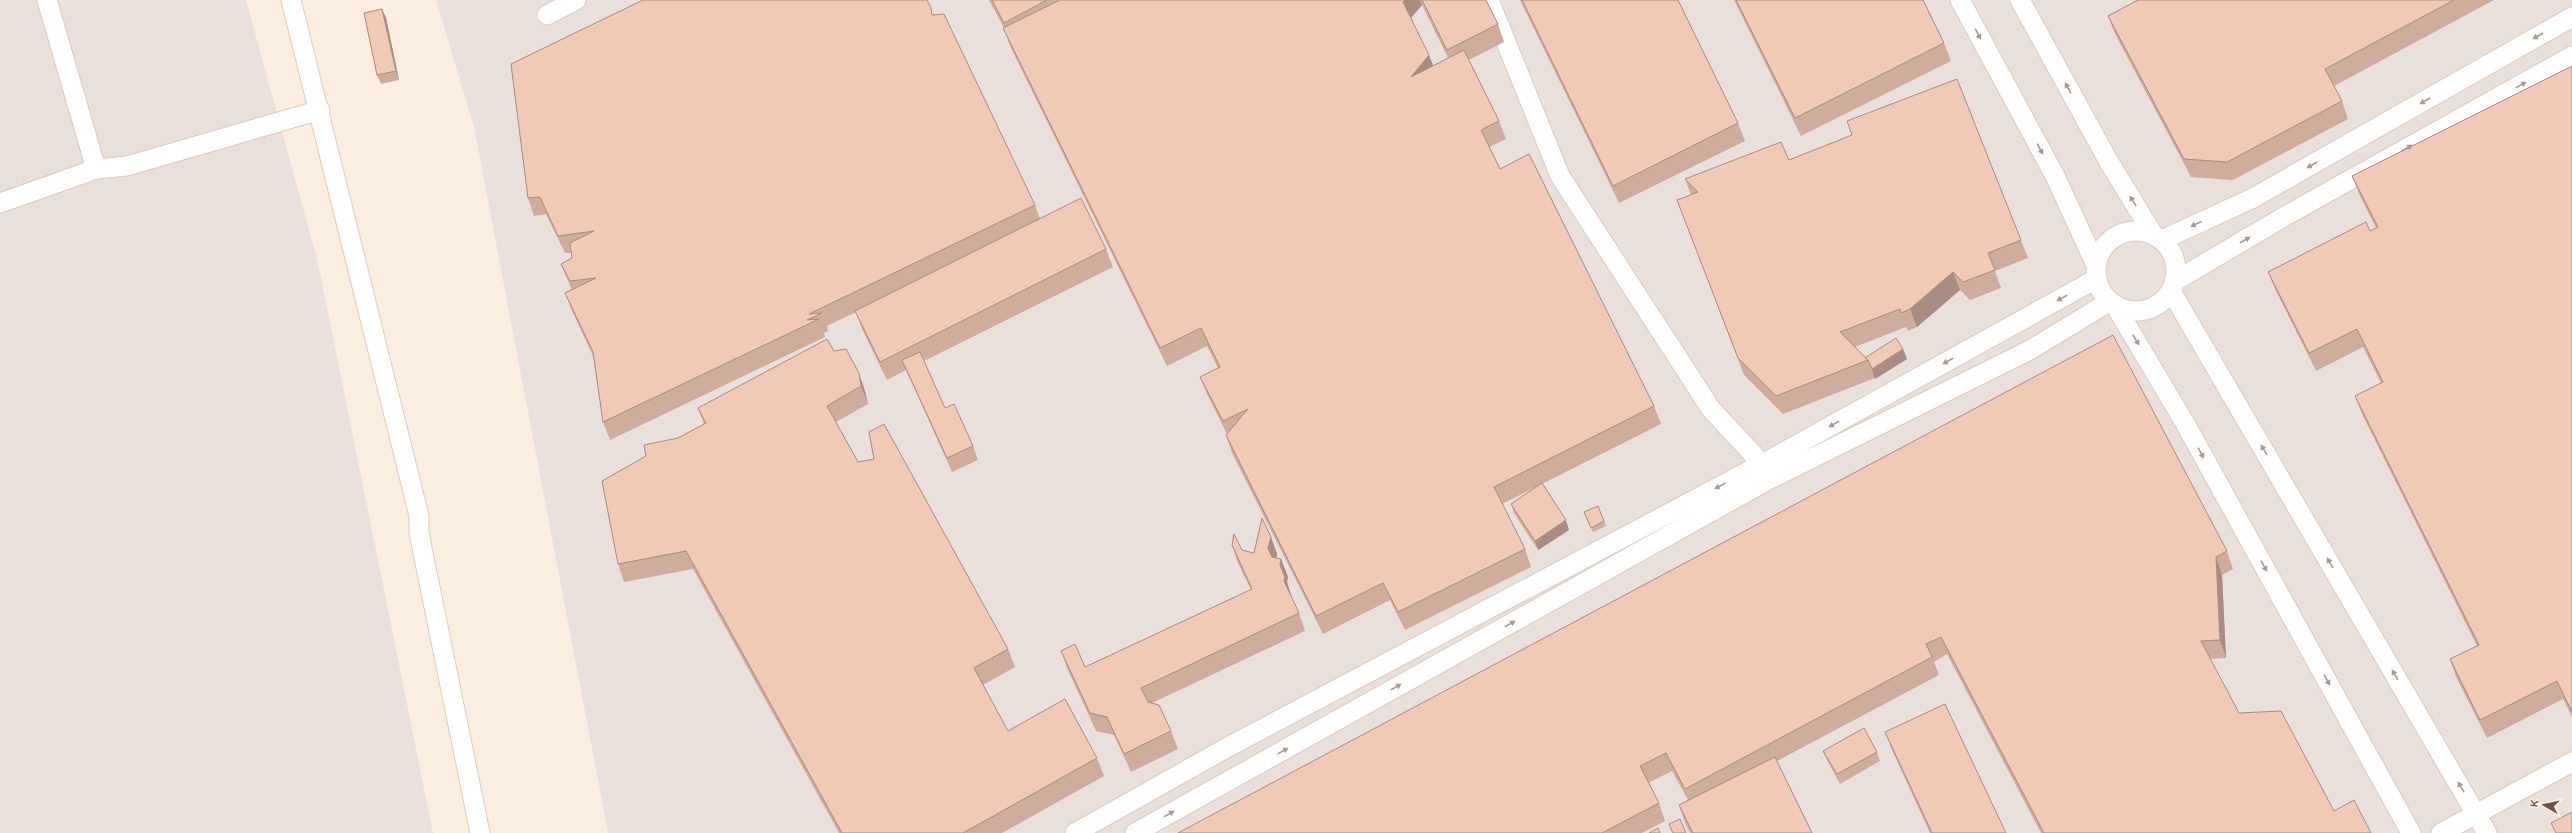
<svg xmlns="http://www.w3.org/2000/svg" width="2572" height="833" font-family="Quicksand,sans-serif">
<rect width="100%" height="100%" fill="#fbeedf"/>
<g fill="#e9e0db">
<polygon points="0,0 246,0 318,263 433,833 0,833"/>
<polygon points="436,0 2572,0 2572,833 608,833 474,127"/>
</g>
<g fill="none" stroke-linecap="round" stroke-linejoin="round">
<g stroke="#dfc9bb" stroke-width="21">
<g id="minor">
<polyline points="47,0 96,169"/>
<polyline points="291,0 419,516 419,533 480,833"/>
<polyline points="1489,0 1560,176 1711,409 1762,464 1766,475"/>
<polyline points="1960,0 2055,176 2096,265"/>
<polyline points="2020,0 2109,162 2153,234"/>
<polyline points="547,15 576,0"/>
<polyline points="0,203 96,169 127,166 320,110"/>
<circle cx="2136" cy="271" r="40"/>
<polyline points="2162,240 2253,198 2572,17"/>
<polyline points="2175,281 2287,215 2572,56"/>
<polyline points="2171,291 2487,833"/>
<polyline points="2116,307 2186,425 2411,833"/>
<polyline points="1075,833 1228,747 1762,464 2096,279"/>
<polyline points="1135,833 1768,480 2030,350 2109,302"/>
<polyline points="2441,833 2572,762"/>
</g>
</g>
<use href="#minor" stroke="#fff" stroke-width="19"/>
</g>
<g fill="#cead9d" fill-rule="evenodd">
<path d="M 989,0 L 1486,0 L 1498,24 L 1504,42 L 1469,60 L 1499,121 L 1506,139 L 1489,147 L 1500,169 L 1654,406 L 1661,424 L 1542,484 L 1569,530 L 1538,550 L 1514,513 L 1511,504 L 1538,486 L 1502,504 L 1525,549 L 1531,567 L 1405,630 L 1390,600 L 1323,634 L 1232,453 L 1226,435 L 1227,434 L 1207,394 L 1200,377 L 1218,368 L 1207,346 L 1167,366 L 1010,46 L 1004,28 ZM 1422,5 L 1448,58 L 1433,66 L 1411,18 Z"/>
<polygon points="1520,0 1678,0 1738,123 1745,141 1619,203"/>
<polygon points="1734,0 1923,0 1944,43 1951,61 1801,136"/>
<polygon points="2138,0 2494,0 2334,86 2342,101 2348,119 2233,180 2191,177 2115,34 2108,16"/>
<polygon points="382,9 386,18 399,80 381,84 377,75"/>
<polygon points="934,15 1035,205 1040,219 1106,249 1113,267 924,361 945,408 973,446 978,460 952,472 906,370 887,380 862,329 856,312 827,326 828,331 824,333 825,337 610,440 603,422 594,358 572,311 565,293 572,290 568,281 561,264 572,258 572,253 565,253 546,214 534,216 528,198"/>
<polygon points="2572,66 2572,717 2563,699 2487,738 2456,677 2450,659 2477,646 2362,414 2355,396 2381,383 2363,347 2316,371 2275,289 2268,272 2376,228 2359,194 2352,176"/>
<polygon points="1789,160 2021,240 2028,258 1995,271 2001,288 1970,300 1960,290 1917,327 1908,331 1906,327 1855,347 1865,358 1903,349 1907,359 1875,379 1875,378 1783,414 1744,375 1677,200 1691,195 1685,179"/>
<polygon points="834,351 865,391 868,404 836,422 858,462 1008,649 1015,667 983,685 1008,731 1097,758 1104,776 1002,833 839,833 693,569 624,582 618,564 678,438 704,424 698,408"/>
<polygon points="1584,512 1604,521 1606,526 1593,532"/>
<polygon points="1271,537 1277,554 1276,558 1281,559 1288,577 1287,582 1291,595 1291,596 1299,613 1305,631 1152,703 1171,731 1178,749 1131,772 1114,735 1096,731 1067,668 1061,651 1085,667 1251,590 1238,563 1232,545 1242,550 1254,553"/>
<polygon points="2227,551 2233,569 2222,575 2226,658 2210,659 2239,713 2334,811 2371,833 2041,833 1947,654 1934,662 1939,675 1777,761 1812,833 1690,833 1685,823 1679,805 1688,800 1672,771 1648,783 1659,803 1665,821 1642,833 1178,833"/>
<polygon points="1885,732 2006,833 1930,833 1892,750"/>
<polygon points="1823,751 1877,752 1880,761 1840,784 1827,760"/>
</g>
<g fill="#a88d80">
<polygon points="1405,0 1420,0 1422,5 1409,20 1403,2"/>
<polygon points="382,9 386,18 399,80 396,71"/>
<polygon points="1429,55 1436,73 1411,77"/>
<polygon points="1953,272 1960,290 1917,327 1910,309"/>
<polygon points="1903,349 1907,359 1875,379 1872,369"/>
<polygon points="859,373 865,391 868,404 861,386"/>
<polygon points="1566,520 1569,530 1538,550 1535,541"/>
<polygon points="1271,537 1277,554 1275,566 1268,548"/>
<polygon points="2216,557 2222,575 2226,658 2220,640"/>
<polygon points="1281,559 1288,577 1287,582 1291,595 1291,599 1284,581 1280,565"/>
</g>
<g fill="#f0c9b7" stroke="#a88d80">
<polygon points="643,0 927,0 931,8 932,15 944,14 1035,205 809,314 822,313 807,320 819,319 603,422 593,352 565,293 596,278 570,281 561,264 572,258 570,243 594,231 558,236 540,197 528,198 511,64"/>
<polygon points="992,0 1047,0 1004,23"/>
<polygon points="1060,0 1405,0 1403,2 1429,55 1411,77 1464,50 1499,121 1481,130 1500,169 1529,154 1654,406 1494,487 1525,549 1398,612 1383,583 1316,616 1226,435 1248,409 1223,421 1200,377 1220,367 1201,328 1160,348 1003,28"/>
<polygon points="1422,0 1486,0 1498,24 1447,50"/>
<polygon points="1522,0 1678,0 1738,123 1613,186"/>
<polygon points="1736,0 1923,0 1944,43 1795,118"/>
<polygon points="2138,0 2454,0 2325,69 2342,101 2227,162 2184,159 2108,16"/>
<polygon points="382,9 396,71 377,75 364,13"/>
<polygon points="2572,66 2572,712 2557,681 2480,720 2450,659 2479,645 2355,396 2383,382 2357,329 2309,353 2268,272 2366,222 2370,231 2378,227 2352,176"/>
<polygon points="1957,79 2021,240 1988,253 1995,270 1963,282 1953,272 1910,309 1901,313 1900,309 1840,332 1868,360 1776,396 1738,358 1677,200 1698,192 1685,179 1781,142 1789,160 1852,135 1847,121"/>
<polygon points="1081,198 1106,249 880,362 855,311"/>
<polygon points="2113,335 2227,551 2216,557 2220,640 2201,641 2239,713 2281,711 2334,811 2354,800 2371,833 2044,833 1941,637 1926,644 1932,657 1685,789 1666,753 1640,766 1659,803 1602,833 1178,833"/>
<polygon points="1896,338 1903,349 1872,369 1868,360 1865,358"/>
<polygon points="827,339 834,351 846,349 859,373 861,386 827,406 858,462 874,459 869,432 884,424 1008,649 974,668 1008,731 1065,699 1097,758 963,833 842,833 686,551 618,564 602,481 646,456 644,445 678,438 706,423 698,408"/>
<polygon points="920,352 945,408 954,404 973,446 947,458 902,360"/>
<polygon points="1542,483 1566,520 1535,541 1511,504"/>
<polygon points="1598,506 1604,521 1591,528 1584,512"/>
<polygon points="1262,518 1271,537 1268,548 1272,557 1281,559 1280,565 1285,577 1284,581 1299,613 1141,688 1148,702 1159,705 1171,731 1124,754 1107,717 1090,713 1061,651 1075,644 1085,667 1252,589 1232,545 1234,534 1242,550 1254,553"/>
<polygon points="1945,704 2006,833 1932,833 1885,732"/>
<polygon points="1864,728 1877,752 1837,774 1823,751"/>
<polygon points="1775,757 1812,833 1693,833 1679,805"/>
<polygon points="2572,812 2572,833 2556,833 2551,823"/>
<polygon points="1680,819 1686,833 1673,833 1669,824"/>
<polygon points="1658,828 1660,833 1649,833"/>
</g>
<defs><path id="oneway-solid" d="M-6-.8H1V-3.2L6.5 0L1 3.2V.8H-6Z"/></defs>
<g fill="#a99891">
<use href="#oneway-solid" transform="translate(1978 34) rotate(62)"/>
<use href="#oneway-solid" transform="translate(2538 36) rotate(150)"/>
<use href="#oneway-solid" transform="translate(2521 85) rotate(-29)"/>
<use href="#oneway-solid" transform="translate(2068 88) rotate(-119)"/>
<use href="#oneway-solid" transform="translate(2425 101) rotate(150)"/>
<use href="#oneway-solid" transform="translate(2407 148) rotate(-29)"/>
<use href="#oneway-solid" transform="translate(2040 149) rotate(62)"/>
<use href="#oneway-solid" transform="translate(2312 165) rotate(150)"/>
<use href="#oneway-solid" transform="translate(2133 201) rotate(-122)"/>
<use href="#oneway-solid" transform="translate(2196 224) rotate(155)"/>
<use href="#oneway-solid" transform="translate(2245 240) rotate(-30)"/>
<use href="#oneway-solid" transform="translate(2062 298) rotate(151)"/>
<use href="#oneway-solid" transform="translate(2136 340) rotate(59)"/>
<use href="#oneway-solid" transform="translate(1948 361) rotate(151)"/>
<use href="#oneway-solid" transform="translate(1834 424) rotate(151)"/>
<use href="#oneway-solid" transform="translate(2264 450) rotate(-120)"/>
<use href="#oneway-solid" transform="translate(2201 453) rotate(61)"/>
<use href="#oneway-solid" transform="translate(1720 486) rotate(152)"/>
<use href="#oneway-solid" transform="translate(2330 563) rotate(-120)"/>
<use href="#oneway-solid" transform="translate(2264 566) rotate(61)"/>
<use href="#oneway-solid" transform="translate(1510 624) rotate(-29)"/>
<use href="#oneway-solid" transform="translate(2395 675) rotate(-120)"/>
<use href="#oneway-solid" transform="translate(2327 680) rotate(61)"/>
<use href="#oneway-solid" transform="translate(1396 687) rotate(-29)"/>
<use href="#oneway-solid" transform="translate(1283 751) rotate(-29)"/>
<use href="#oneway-solid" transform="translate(2461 787) rotate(-120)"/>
<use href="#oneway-solid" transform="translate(1169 814) rotate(-29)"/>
</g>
<g transform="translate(2544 805) rotate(279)" stroke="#fff2e4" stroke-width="3" paint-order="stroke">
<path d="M0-3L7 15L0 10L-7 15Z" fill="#705348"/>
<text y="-6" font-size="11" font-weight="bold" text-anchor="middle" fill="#705348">K</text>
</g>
</svg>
